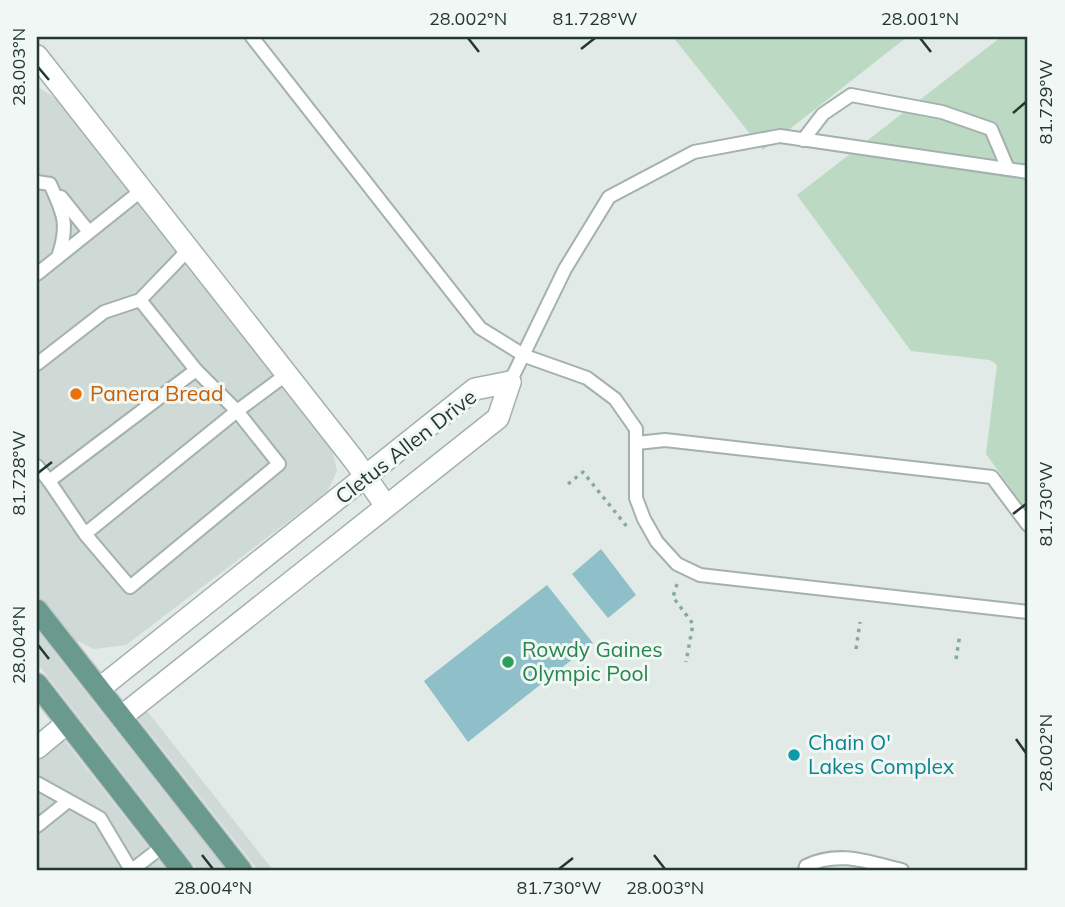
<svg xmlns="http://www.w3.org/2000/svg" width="1065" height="907" font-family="Mulish,sans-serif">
<rect width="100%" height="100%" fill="#e1eae6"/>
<g fill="#cfd9d5">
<polygon points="37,86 56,99 332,448 337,471 327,492 126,645 94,649 69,637 37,594"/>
<polygon points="37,630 93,702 226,870 198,870 37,663"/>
<polygon points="147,711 273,870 258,870 138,718"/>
<polygon points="64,740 166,870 37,870 37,762"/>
</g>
<g fill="#bcd9c4">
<polygon points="673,37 907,37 763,150"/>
<polygon points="1001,37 1028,37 1028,512 986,454 997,365 990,360 911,351 797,195"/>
</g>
<g fill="#8fc0c9">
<polygon points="601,549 636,595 608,618 572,574"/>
<polygon points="547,585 593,643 468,742 424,681"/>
</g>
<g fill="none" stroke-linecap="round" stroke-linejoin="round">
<g stroke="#a4b1ad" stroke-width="16">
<g id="lane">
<polyline points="252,37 480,328 525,356 587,378 615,399 636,429 636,498 644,519 657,542 677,564 700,575 1028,612"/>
<polyline points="803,140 823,114 851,95 942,112 991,129 1008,169"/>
<path d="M 37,182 L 50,184 C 64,214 69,225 58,257"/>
<polyline points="61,197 89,232"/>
<polyline points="37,274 142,190"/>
<polyline points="37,364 104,312 140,300 189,249"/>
<polyline points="196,370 237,411 287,374"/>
<polyline points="510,382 565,269 609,197 694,152 780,136 1028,172"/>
<polyline points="637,443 665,440 992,477 1028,525"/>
<polyline points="37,466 49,481 196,370 140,300"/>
<polyline points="49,481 85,534 130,587 279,464 237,411 85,534"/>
<polyline points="37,783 100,818 131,870"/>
<polyline points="37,826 67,802"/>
<polyline points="132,870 163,846"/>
<path d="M 805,870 L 806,866 C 838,850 868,862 902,870"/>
</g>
</g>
<g stroke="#a4b1ad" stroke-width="24">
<g id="street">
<polyline points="37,56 354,460 386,506"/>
<polyline points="99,689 475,389 510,382"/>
<polyline points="121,717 498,418 510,382"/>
<polyline points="37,748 67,723"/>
</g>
</g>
<g stroke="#c1c7c6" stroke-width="24">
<g id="primary">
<polyline points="37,610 241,870"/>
<polyline points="37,684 182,870"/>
</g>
</g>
<g stroke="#85aa9e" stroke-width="3.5" stroke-dasharray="3.5 5" stroke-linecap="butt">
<polyline points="568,484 583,472 628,528"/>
<polyline points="677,584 673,597 693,624 686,662"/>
<polyline points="856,649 860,622"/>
<polyline points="956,659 960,634"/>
</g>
<use href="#lane" stroke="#fff" stroke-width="12"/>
<use href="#street" stroke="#fff" stroke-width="21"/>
<use href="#primary" stroke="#6a9a8e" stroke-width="21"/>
</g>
<path fill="none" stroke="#233833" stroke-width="2.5" d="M 468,38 L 479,52M 920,38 L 931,52M 581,49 L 595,38M 38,67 L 49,80M 1013,113 L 1026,102M 38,473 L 52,462M 1013,514 L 1026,504M 38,645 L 49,659M 1016,739 L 1026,753M 202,855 L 213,869M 654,855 L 665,869M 559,869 L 573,858"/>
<circle fill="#e8710a" stroke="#f1f7f4" stroke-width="2.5" cx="76" cy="394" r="7"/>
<circle fill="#2e9e5b" stroke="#f1f7f4" stroke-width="2.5" cx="508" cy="662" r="7"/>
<circle fill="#0f9aa8" stroke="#f1f7f4" stroke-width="2.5" cx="794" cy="755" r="7"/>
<g text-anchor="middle" stroke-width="6" stroke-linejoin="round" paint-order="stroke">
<g font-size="21" fill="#c56008" stroke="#f1f7f4" text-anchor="start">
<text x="90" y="401">Panera Bread</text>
</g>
<g font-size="21" fill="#233833" stroke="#f1f7f4">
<text transform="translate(406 447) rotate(-38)" y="7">Cletus Allen Drive</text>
</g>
<g font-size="21" fill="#27864d" stroke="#f1f7f4" text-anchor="start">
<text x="522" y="657">Rowdy Gaines<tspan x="522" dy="24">Olympic Pool</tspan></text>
</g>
<g font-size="21" fill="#0d838f" stroke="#f1f7f4" text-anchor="start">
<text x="808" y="750">Chain O'<tspan x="808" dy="24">Lakes Complex</tspan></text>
</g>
</g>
<rect width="1065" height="907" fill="none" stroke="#f1f7f4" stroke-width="77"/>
<rect x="38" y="38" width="988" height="831" fill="none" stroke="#233833" stroke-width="2.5"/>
<g font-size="18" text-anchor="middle" fill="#233833">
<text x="468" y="25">28.002°N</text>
<text x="595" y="25">81.728°W</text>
<text x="920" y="25">28.001°N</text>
<text transform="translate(19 67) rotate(-90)" y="6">28.003°N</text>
<text transform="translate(1046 102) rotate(-90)" y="6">81.729°W</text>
<text transform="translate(19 473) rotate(-90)" y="6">81.728°W</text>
<text transform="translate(1046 504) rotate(-90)" y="6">81.730°W</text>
<text transform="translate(19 645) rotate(-90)" y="6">28.004°N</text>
<text transform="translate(1046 753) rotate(-90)" y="6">28.002°N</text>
<text x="213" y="894">28.004°N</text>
<text x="559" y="894">81.730°W</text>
<text x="665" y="894">28.003°N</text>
</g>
</svg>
